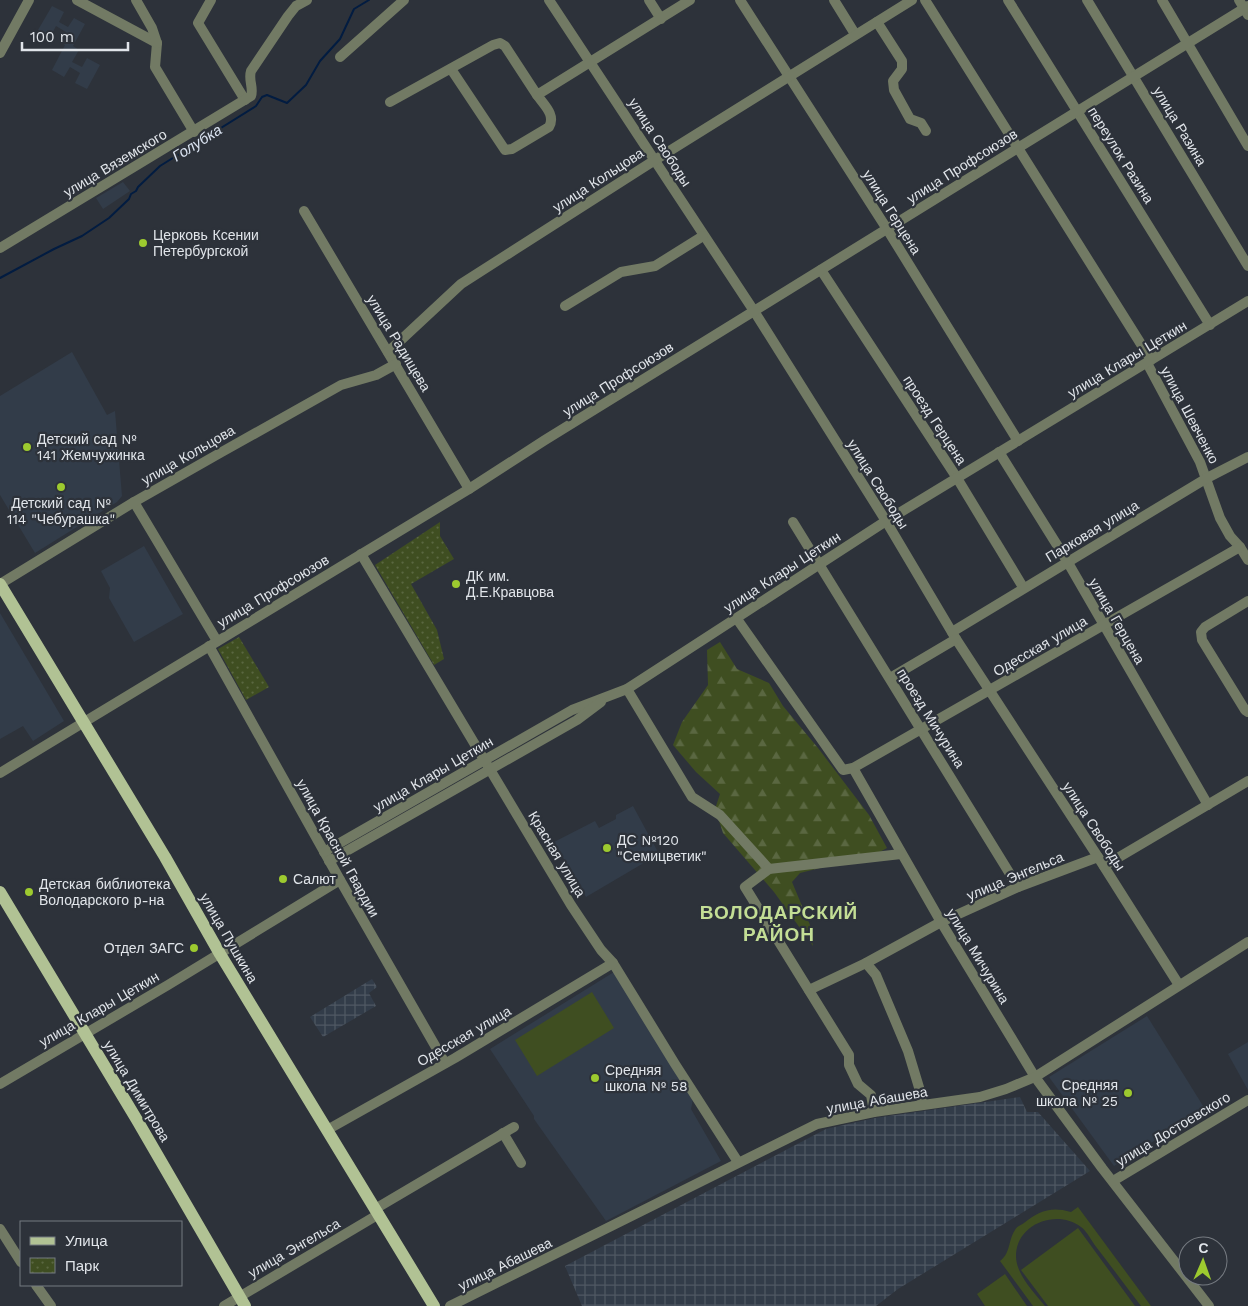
<svg xmlns="http://www.w3.org/2000/svg" width="1248" height="1306" font-family="'Work Sans',sans-serif">
<defs>
<pattern id="industrial-grid" width="8" height="8" patternUnits="userSpaceOnUse" patternTransform="scale(1.25)"><rect width="8" height="8" fill="#323c49"/><path d="M0 4h8M4 0v8" fill="none" stroke="#4f5863"/></pattern>
<pattern id="forest-firs" width="22" height="20" patternUnits="userSpaceOnUse" patternTransform="scale(1.25)"><rect width="22" height="20" fill="#3f4e21"/><path d="M5 1l3.5 6h-7zM16 11l3.5 6h-7z" fill="#5a6741"/></pattern>
<pattern id="park-dots" width="8" height="8" patternUnits="userSpaceOnUse" patternTransform="scale(1.25)"><rect width="8" height="8" fill="#3f4e21"/><path d="M2 2h.1M6 6h.1" fill="none" stroke="#5a6741" stroke-width="1.8" stroke-linecap="round"/></pattern>
</defs>
<rect width="100%" height="100%" fill="#2d323a"/>
<g fill="#323c49">
<polygon points="52,6 64,12 59,22 68,27 74,18 85,24 73,46 79,50 72,62 82,67 87,58 100,65 87,89 75,83 80,73 70,67 64,77 52,70 65,45 60,42 66,32 56,26 50,37 38,30"/>
<polygon points="123,182 130,191 103,209 96,198"/>
<polygon points="72,352 107,415 115,411 122,496 117,502 35,553 0,495 0,396"/>
<polygon points="144,546 183,614 134,642 109,598 110,588 101,571"/>
<polygon points="0,613 64,721 33,741 23,726 0,739"/>
<polygon points="633,806 659,854 586,897 554,842 595,821 599,828 616,819 616,815"/>
<polygon points="614,972 693,1099 691,1109 721,1161 606,1221 534,1119 534,1116 490,1049"/>
<polygon points="1147,1016 1205,1109 1114,1166 1049,1077"/>
<polygon points="1248,1042 1248,1090 1228,1054"/>
</g>
<g fill="url(#industrial-grid)">
<polygon points="372,979 377,987 369,993 376,1006 323,1037 310,1017"/>
<polygon points="1020,1097 1027,1112 1038,1112 1090,1171 898,1289 876,1306 582,1306 565,1266 826,1129 875,1118"/>
</g>
<polygon fill="url(#forest-firs)" points="720,642 737,669 769,683 783,706 818,748 869,815 887,848 876,854 800,873 792,882 810,925 813,946 774,892 723,833 715,809 720,794 696,772 673,745 682,722 708,685 707,650"/>
<g fill="url(#park-dots)">
<polygon points="440,522 440,536 454,559 411,584 437,630 444,659 434,665 375,565"/>
<polygon points="239,637 269,687 246,700 218,649"/>
</g>
<g fill="#3f4e21">
<polygon points="592,992 614,1028 537,1076 515,1040"/>
<path d="M 1078,1207 L 1151,1306 L 1141,1306 C 1126,1287 1112,1267 1097,1248 C 1092,1242 1087,1231 1081,1227 C 1056,1208 1015,1225 1016,1257 C 1017,1276 1034,1292 1045,1306 L 1033,1306 L 1000,1261 C 1011,1253 1008,1240 1015,1230 C 1016,1227 1021,1225 1024,1223 C 1039,1211 1051,1206 1071,1212 Z"/>
<polygon points="1078,1228 1135,1306 1048,1306 1021,1270"/>
<polygon points="1005,1274 1027,1306 985,1306 977,1294"/>
</g>
<g fill="none" stroke-linecap="round" stroke-linejoin="round">
<polyline stroke="#021c41" stroke-width="2" points="0,278 54,249 82,236 109,218 129,199 131,194 136,191 138,187 160,166 256,106 262,97 267,95 287,103 306,85 320,61 340,39 354,9 369,0"/>
<g stroke="#727a64" stroke-width="10">
<polyline points="77,0 157,43 155,67 194,132"/>
<polyline points="136,0 152,28 157,43"/>
<polyline points="211,0 198,23 245,100"/>
<polyline points="549,0 754,311 886,521 956,639 1098,857 1179,985"/>
<polyline points="649,0 661,19"/>
<polyline points="740,0 887,229 1018,441"/>
<polyline points="834,0 855,34"/>
<polyline points="925,0 1151,360"/>
<polyline points="1008,0 1210,325"/>
<polyline points="1087,0 1248,266"/>
<polyline points="1162,0 1248,146"/>
<polyline points="1239,0 1248,15"/>
<polyline points="877,22 902,61 902,69 893,81 894,90 910,119 921,123 926,131"/>
<polyline points="0,53 29,0"/>
<polyline points="340,57 404,0"/>
<path d="M 451,69 L 505,150 L 512,149 L 549,127 C 556,115 544,105 537,95"/>
<polyline points="390,102 493,45 500,43 505,46 537,95 690,0"/>
<polyline points="304,211 469,489"/>
<path d="M 0,248 L 251,96 C 254,88 248,80 251,71 L 288,16 L 296,6 L 307,0"/>
<polyline points="821,270 957,478 1023,587"/>
<polyline points="565,306 621,272 655,266 703,236"/>
<polyline points="388,352 461,284 655,160 912,0"/>
<polyline points="1147,363 1200,462 1220,518 1230,536 1240,547 1248,560"/>
<polyline points="999,452 1067,561 1208,805"/>
<polyline points="134,502 217,641"/>
<polyline points="793,522 1018,887"/>
<polyline points="361,554 571,905 601,950 613,963 675,1064 738,1162"/>
<polyline points="0,584 134,502 220,453 341,385 376,375 396,364"/>
<polyline points="1248,601 1205,627 1201,632 1202,640 1245,710 1248,712"/>
<polyline points="737,619 843,770 853,768 1240,547"/>
<polyline points="952,632 1207,478 1248,457"/>
<polyline points="209,646 340,880 445,1063"/>
<polyline points="890,678 956,639"/>
<polyline points="627,689 692,797 720,815 769,869"/>
<polyline points="853,768 941,922 1035,1077 1102,1168 1209,1306"/>
<polyline points="0,773 469,489 545,440 1248,6"/>
<polyline points="324,852 572,710 627,689 886,521 1248,301"/>
<polyline points="329,861 577,720 601,702"/>
<polyline points="1104,866 1248,781"/>
<polyline points="866,963 876,975 908,1051 921,1094 922,1105"/>
<polyline points="809,990 866,963 941,922 1018,887 1098,857"/>
<polyline points="0,1084 168,985 340,880"/>
<polyline points="874,1112 871,1095 858,1084 849,1065 849,1055 745,887 769,869 901,854"/>
<polyline points="327,1130 455,1058 613,963"/>
<polyline points="503,1133 521,1163"/>
<polyline points="1113,1181 1248,1100"/>
<polyline points="375,1209 514,1127"/>
<polyline points="0,1229 21,1262"/>
<polyline points="36,1285 51,1306"/>
<polyline points="224,1306 379,1214"/>
<polyline points="450,1306 817,1124 874,1112 980,1097 1006,1089 1035,1077 1248,942"/>
</g>
<g stroke="#b1c294" stroke-width="12">
<polyline points="0,584 165,857 220,954 434,1306"/>
<polyline points="0,892 137,1120 245,1306"/>
</g>
</g>
<g fill="#9dca2f" stroke="#2d323a" stroke-width="2">
<circle cx="143" cy="243" r="5"/>
<circle cx="27" cy="447" r="5"/>
<circle cx="61" cy="487" r="5"/>
<circle cx="456" cy="584" r="5"/>
<circle cx="607" cy="848" r="5"/>
<circle cx="283" cy="879" r="5"/>
<circle cx="29" cy="892" r="5"/>
<circle cx="194" cy="948" r="5"/>
<circle cx="595" cy="1078" r="5"/>
<circle cx="1128" cy="1093" r="5"/>
</g>
<g text-anchor="middle" stroke-width="4.5" stroke-linejoin="round" paint-order="stroke">
<g font-size="14" fill="#e1e5ea" stroke="#2d323a">
<text transform="translate(1180 126) rotate(59)" y="5">улица Разина</text>
<text transform="translate(660 142) rotate(57)" y="5">улица Свободы</text>
<text transform="translate(1121 155) rotate(58)" y="5">переулок Разина</text>
<text transform="translate(115 163) rotate(-31)" y="5">улица Вяземского</text>
<text transform="translate(962 166) rotate(-32)" y="5">улица Профсоюзов</text>
<text transform="translate(598 180) rotate(-33)" y="5">улица Кольцова</text>
<text transform="translate(892 212) rotate(58)" y="5">улица Герцена</text>
<text transform="translate(399 343) rotate(59)" y="5">улица Радищева</text>
<text transform="translate(1127 359) rotate(-31)" y="5">улица Клары Цеткин</text>
<text transform="translate(618 379) rotate(-32)" y="5">улица Профсоюзов</text>
<text transform="translate(1190 415) rotate(62)" y="5">улица Шевченко</text>
<text transform="translate(935 420) rotate(57)" y="5">проезд Герцена</text>
<text transform="translate(188 455) rotate(-30)" y="5">улица Кольцова</text>
<text transform="translate(878 484) rotate(58)" y="5">улица Свободы</text>
<text transform="translate(1092 531) rotate(-31)" y="5">Парковая улица</text>
<text transform="translate(782 572) rotate(-33)" y="5">улица Клары Цеткин</text>
<text transform="translate(273 591) rotate(-31)" y="5">улица Профсоюзов</text>
<text transform="translate(1117 621) rotate(60)" y="5">улица Герцена</text>
<text transform="translate(1040 646) rotate(-30)" y="5">Одесская улица</text>
<text transform="translate(931 718) rotate(58)" y="5">проезд Мичурина</text>
<text transform="translate(433 774) rotate(-30)" y="5">улица Клары Цеткин</text>
<text transform="translate(1094 826) rotate(57)" y="5">улица Свободы</text>
<text transform="translate(338 848) rotate(61)" y="5">улица Красной Гвардии</text>
<text transform="translate(557 854) rotate(59)" y="5">Красная улица</text>
<text transform="translate(1015 876) rotate(-23)" y="5">улица Энгельса</text>
<text transform="translate(229 938) rotate(60)" y="5">улица Пушкина</text>
<text transform="translate(978 956) rotate(59)" y="5">улица Мичурина</text>
<text transform="translate(99 1009) rotate(-30)" y="5">улица Клары Цеткин</text>
<text transform="translate(464 1036) rotate(-30)" y="5">Одесская улица</text>
<text transform="translate(137 1091) rotate(59)" y="5">улица Димитрова</text>
<text transform="translate(877 1100) rotate(-10)" y="5">улица Абашева</text>
<text transform="translate(1173 1129) rotate(-31)" y="5">улица Достоевского</text>
<text transform="translate(294 1248) rotate(-30)" y="5">улица Энгельса</text>
<text transform="translate(505 1264) rotate(-26)" y="5">улица Абашева</text>
</g>
<g font-size="14" fill="#e1e5ea" stroke="#2d323a" text-anchor="start">
<text x="153" y="240">Церковь Ксении<tspan x="153" dy="16">Петербургской</tspan></text>
<text x="37" y="444">Детский сад №<tspan x="37" dy="16">141 Жемчужинка</tspan></text>
<text x="61" y="508" text-anchor="middle">Детский сад №<tspan x="61" dy="16">114 "Чебурашка"</tspan></text>
<text x="466" y="581">ДК им.<tspan x="466" dy="16">Д.Е.Кравцова</tspan></text>
<text x="617" y="845">ДС №120<tspan x="617" dy="16">"Семицветик"</tspan></text>
<text x="293" y="884">Салют</text>
<text x="39" y="889">Детская библиотека<tspan x="39" dy="16">Володарского р-на</tspan></text>
<text x="184" y="953" text-anchor="end">Отдел ЗАГС</text>
<text x="605" y="1075">Средняя<tspan x="605" dy="16">школа № 58</tspan></text>
<text x="1118" y="1090" text-anchor="end">Средняя<tspan x="1118" dy="16">школа № 25</tspan></text>
</g>
<g font-size="15" font-style="italic" fill="#dbe4f2" stroke="#2d323a">
<text transform="translate(197 143) rotate(-32)" y="5">Голубка</text>
</g>
<g font-size="19" font-weight="bold" letter-spacing="1" fill="#c3de95" stroke="#2d323a">
<text x="779" y="919">ВОЛОДАРСКИЙ<tspan x="779" dy="22">РАЙОН</tspan></text>
</g>
</g>
<rect x="20" y="1221" width="162" height="65" fill="#2d323a" stroke="#757a80"/>
<rect x="30" y="1237" width="25" height="8" fill="#b1c294" stroke="#757a80"/>
<text x="65" y="1246" font-size="15" fill="#e1e5ea">Улица</text>
<rect x="30" y="1258" width="25" height="15" fill="url(#park-dots)" stroke="#757a80"/>
<text x="65" y="1271" font-size="15" fill="#e1e5ea">Парк</text>
<g transform="translate(1203 1261) rotate(2)"><circle r="24" fill="#2d323a" stroke="#757a80"/>
<path d="M0-4L9 19L0 12L-9 19Z" fill="#9dca2f"/>
<text y="-8" font-size="14" font-weight="bold" text-anchor="middle" fill="#e1e5ea">С</text>
</g>
<path d="M22 42v8h106v-8" fill="none" stroke="#e1e5ea" stroke-width="2.5"/>
<text x="30" y="42" font-size="15" fill="#e1e5ea" stroke="#2d323a" stroke-width="4" paint-order="stroke">100 m</text>
</svg>
